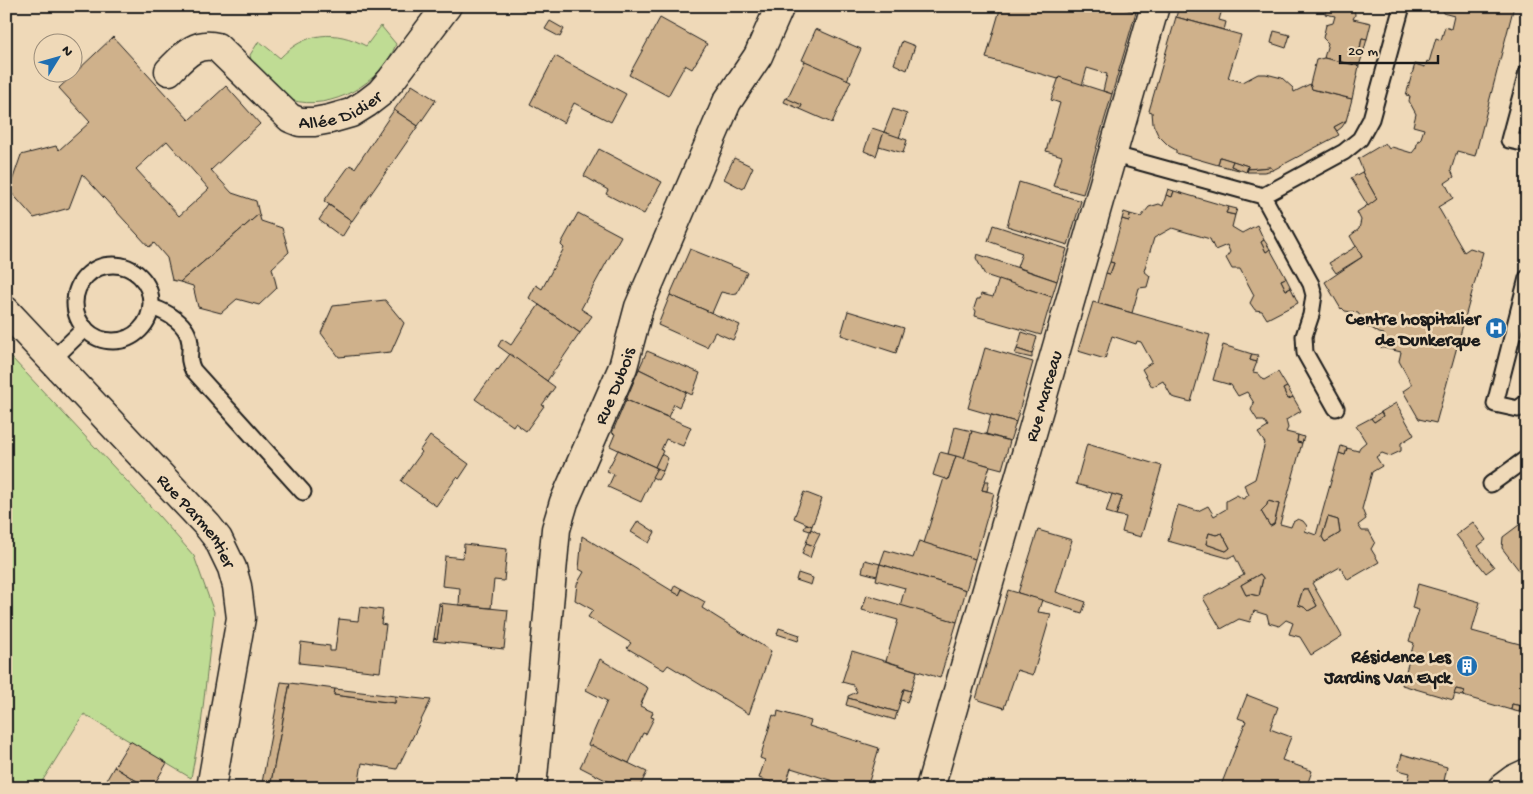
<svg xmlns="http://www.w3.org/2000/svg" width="1533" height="794" font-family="'Gochi Hand',sans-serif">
<rect width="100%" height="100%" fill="#efd9b8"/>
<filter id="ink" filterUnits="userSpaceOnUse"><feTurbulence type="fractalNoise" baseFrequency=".02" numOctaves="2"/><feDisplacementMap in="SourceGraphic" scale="10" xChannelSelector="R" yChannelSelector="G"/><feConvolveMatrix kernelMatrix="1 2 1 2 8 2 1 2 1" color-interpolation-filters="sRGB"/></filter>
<g filter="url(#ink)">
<g fill="#bfdc94" stroke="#6e7c58">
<path d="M 381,26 L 396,44 C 382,83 331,112 291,100 L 251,60 L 250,55 L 259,41 L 280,58 C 305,32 335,29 366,46 Z"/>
<polygon points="11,357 152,508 194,556 214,612 201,725 191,778 84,714 38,788 6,788 6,361"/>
</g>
<g fill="#cfb18b" stroke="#1c1c1c" fill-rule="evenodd">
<polygon points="514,6 532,6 526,12"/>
<polygon points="912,6 927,6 925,12"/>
<polygon points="1001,6 1115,6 1136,12 1112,94 1103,91 1107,74 1087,68 1082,86 986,58"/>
<polygon points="1115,6 1138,6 1136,12"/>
<polygon points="1179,6 1223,6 1219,20 1226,22 1224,30 1176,17"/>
<polygon points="1327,6 1354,6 1355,15 1353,19 1371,23 1367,39 1362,38 1360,49 1364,50 1359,66 1324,58 1328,43 1323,38 1326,25 1333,23 1335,16 1325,14"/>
<polygon points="1444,6 1514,6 1475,156 1457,151 1451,170 1454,177 1445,183 1453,198 1438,207 1464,252 1470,248 1483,252 1436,423 1419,419 1403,391 1412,385 1399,361 1401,352 1380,347 1384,334 1379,333 1370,327 1368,328 1358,313 1345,311 1342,308 1341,309 1325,282 1362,257 1350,236 1359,229 1361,220 1357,212 1377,199 1362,172 1363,171 1358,159 1385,143 1389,149 1392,147 1412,153 1416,148 1418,140 1420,141 1424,129 1413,126 1416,114 1409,101 1410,96 1406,95 1415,64 1425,67 1427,61 1429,62 1436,38 1441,40 1445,27 1451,29 1454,16 1443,13"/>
<polygon points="1176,17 1241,35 1228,78 1243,82 1258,74 1266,74 1282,78 1293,88 1294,92 1310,84 1312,89 1352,99 1346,121 1334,127 1339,135 1273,170 1271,167 1248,169 1247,172 1248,166 1220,157 1218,165 1176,153 1176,150 1169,146 1158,135 1153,124 1152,112 1149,111"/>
<polygon points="660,18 707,44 692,69 685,65 668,96 629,75"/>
<polygon points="550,21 564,29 560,37 545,29"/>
<polygon points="816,29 861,49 847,80 802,60"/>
<polygon points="1274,31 1290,35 1286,48 1271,43"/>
<path d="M 113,37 L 189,120 L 226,86 L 260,124 L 211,170 L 232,193 L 256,201 L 259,214 L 180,282 L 172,280 L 167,258 L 154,243 L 149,247 L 82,174 L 69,208 L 34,218 L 9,190 L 21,155 L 56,146 L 59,150 L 90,122 L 59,88 ZM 167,141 L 209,189 L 179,216 L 136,169 Z"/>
<polygon points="1362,38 1367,39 1364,50 1360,49"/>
<polygon points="902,41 915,46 907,70 894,64"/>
<polygon points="555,56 626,94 611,122 574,103 564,123 530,104"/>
<polygon points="1324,58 1359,66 1352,99 1312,89 1310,84 1316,60"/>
<polygon points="805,61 851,81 832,123 800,109 802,105 787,99"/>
<polygon points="1059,77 1112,94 1083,194 1053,186 1062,156 1046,151 1060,103 1051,100"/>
<polygon points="412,85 436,100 418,126 394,110"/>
<polygon points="786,98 802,105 800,109 784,102"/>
<polygon points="893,109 907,114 899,138 884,132"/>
<polygon points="394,110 418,126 352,221 324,201 350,165 355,168"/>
<polygon points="1345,121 1346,121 1342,127 1337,131 1334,127"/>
<polygon points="872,128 884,132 876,156 864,151"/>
<polygon points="884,132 907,140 903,153 879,146"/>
<polygon points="599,149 662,182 644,214 606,194 608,190 584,176"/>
<polygon points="1220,157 1233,161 1231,166 1240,169 1239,170 1218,165"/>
<polygon points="734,158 753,167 743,189 724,179"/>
<polygon points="1233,161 1248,166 1246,172 1231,166"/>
<polygon points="1271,167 1273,170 1264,172 1247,172 1248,169"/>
<polygon points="1362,172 1377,199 1368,206 1351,178"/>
<polygon points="1019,182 1081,201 1068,245 1007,226"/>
<polygon points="1168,189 1174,191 1172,197 1166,195"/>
<polygon points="1174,191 1229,207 1226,213 1235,215 1232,227 1242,233 1257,225 1264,240 1261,242 1266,252 1270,249 1286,278 1281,280 1286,290 1291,288 1298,303 1267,319 1262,311 1255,310 1250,303 1254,295 1240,269 1232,269 1226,258 1230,252 1227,245 1215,250 1210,239 1172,228 1154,238 1144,271 1150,276 1147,287 1139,288 1132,313 1098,303 1106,273 1110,274 1114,263 1110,262 1122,219 1129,221 1130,214 1141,217 1149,207 1159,204 1163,206 1166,195 1172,197"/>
<polygon points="329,205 352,221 342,237 319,220"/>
<polygon points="1229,207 1237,209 1235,215 1226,213"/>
<polygon points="1124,212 1130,214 1129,221 1122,219"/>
<polygon points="578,213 621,236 581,309 592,316 580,333 529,298 536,285 542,289 564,248 561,245 562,242"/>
<polygon points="259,214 261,221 282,228 289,252 272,268 277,288 259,305 237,299 221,313 198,307 193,286 180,282"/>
<polygon points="993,225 1067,249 1057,281 1017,267 1022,253 988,241"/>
<polygon points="1264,240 1270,249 1266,252 1261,242"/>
<polygon points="1357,246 1362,257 1336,273 1329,263"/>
<polygon points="690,249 747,272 737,293 730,294 721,292 712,313 670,295"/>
<polygon points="977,254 1057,281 1052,297 985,275 976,258"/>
<polygon points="1110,262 1114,263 1110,274 1106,273"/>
<polygon points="1286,278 1291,288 1286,290 1281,280"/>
<polygon points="999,279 1052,297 1041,335 975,316 976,311 974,308 977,299 980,299 981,294 993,297"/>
<polygon points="670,295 740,325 733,340 715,332 707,347 658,325"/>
<polygon points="385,300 404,323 391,352 339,357 321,333 333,306"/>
<polygon points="1093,302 1210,335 1191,402 1172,397 1163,381 1152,387 1142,369 1152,362 1141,342 1137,341 1136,344 1112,336 1105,359 1078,351"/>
<polygon points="539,305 580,333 547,381 498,346 502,339 511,345"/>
<polygon points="848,311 904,328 896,353 841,335"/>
<polygon points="1022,332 1037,337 1032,354 1017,349"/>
<path d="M 1223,345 L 1252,354 L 1250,360 L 1257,362 L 1253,372 L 1258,373 L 1264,380 L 1278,372 L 1287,387 L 1283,389 L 1288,399 L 1293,397 L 1301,411 L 1286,420 L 1288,428 L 1286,432 L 1298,435 L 1297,442 L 1302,443 L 1280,524 L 1291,527 L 1293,522 L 1298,519 L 1303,521 L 1307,526 L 1305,531 L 1316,535 L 1339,453 L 1345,455 L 1347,448 L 1358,451 L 1360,447 L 1366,442 L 1356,426 L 1371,418 L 1374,422 L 1383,416 L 1381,412 L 1396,403 L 1414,435 L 1401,443 L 1401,451 L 1390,456 L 1382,453 L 1376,457 L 1382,466 L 1372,472 L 1362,509 L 1366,519 L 1358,525 L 1362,531 L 1369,531 L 1375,542 L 1371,549 L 1379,562 L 1348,580 L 1340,567 L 1312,583 L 1342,636 L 1311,655 L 1300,637 L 1289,634 L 1293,623 L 1286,620 L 1279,626 L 1269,623 L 1267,615 L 1254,611 L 1250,622 L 1239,619 L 1221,629 L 1203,598 L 1244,575 L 1234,555 L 1228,558 L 1168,541 L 1178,505 L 1198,511 L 1208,506 L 1214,516 L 1226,509 L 1226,501 L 1237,495 L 1243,499 L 1249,495 L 1244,485 L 1255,479 L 1265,443 L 1258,433 L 1268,427 L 1264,421 L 1258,421 L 1251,410 L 1254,403 L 1247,392 L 1238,396 L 1231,385 L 1213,380 ZM 1268,501 L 1279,504 L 1274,524 L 1270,526 L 1261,511 L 1267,505 ZM 1328,517 L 1338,520 L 1340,533 L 1325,542 L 1322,537 ZM 1209,533 L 1216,535 L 1222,533 L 1230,548 L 1226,551 L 1206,544 ZM 1260,574 L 1263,578 L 1259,596 L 1250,594 L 1246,595 L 1241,585 ZM 1303,589 L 1308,589 L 1317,606 L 1308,611 L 1304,607 L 1298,605 Z"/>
<polygon points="985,348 1033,362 1016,422 968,408"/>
<polygon points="1017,349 1032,354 1032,358 1015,354"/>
<polygon points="647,351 700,373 692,395 639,369"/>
<polygon points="510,354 555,387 542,405 544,406 526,431 515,423 513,426 475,399 497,369 498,370"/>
<polygon points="1252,354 1258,355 1257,362 1250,360"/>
<polygon points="639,369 686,392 679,407 674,404 668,417 626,400"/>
<polygon points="1287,387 1293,397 1288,399 1283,389"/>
<polygon points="626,400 691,427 683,446 666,439 661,450 663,451 655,467 610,446 615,434 612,433"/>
<polygon points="1381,412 1383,416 1374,422 1371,418"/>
<polygon points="991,415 1016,422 1010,441 986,434"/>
<polygon points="955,427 972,431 964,459 948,454"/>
<polygon points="972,431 1010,441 1002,469 964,459"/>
<polygon points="1298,435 1304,437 1302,443 1297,442"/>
<polygon points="430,436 469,464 459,479 457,477 436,506 401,481 422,452 420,450"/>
<polygon points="1087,444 1162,466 1141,537 1122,532 1126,517 1116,515 1122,497 1076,484"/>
<polygon points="1341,446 1347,448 1345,455 1339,453"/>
<polygon points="618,450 657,468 641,502 608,487 614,474 607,471"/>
<polygon points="940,452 956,456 948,480 933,475"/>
<polygon points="661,454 668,458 663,471 655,467"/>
<polygon points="956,456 990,466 982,490 994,493 975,559 924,543 944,478 948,480"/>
<polygon points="657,468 663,471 658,480 652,477"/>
<polygon points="985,481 989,481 987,491 982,490"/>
<polygon points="804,492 822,499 812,526 794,518"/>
<polygon points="1112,494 1122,497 1116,515 1106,512"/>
<polygon points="1268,501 1279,504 1274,524 1270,526 1261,511 1267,505"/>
<polygon points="1328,517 1338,520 1340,533 1325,542 1322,537"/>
<polygon points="1527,519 1527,573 1521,573 1502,548 1503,537"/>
<polygon points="638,521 655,532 649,543 631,532"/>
<polygon points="1473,522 1486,540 1478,546 1494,567 1486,573 1456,535"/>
<polygon points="806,524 812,526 810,531 804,529"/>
<polygon points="811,529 820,534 814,546 806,543"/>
<polygon points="1038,530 1072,540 1056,592 1086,602 1082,613 1018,593"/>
<polygon points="1209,533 1216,535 1222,533 1230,548 1226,551 1206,544"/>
<polygon points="582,536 679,595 682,589 705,602 702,608 771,651 749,714 668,665 664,670 627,648 631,643 588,617 593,610 575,600 577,584 584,572 579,569"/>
<polygon points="919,541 975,559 966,590 880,564 885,550 913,558"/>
<polygon points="806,543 814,546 810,558 802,554"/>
<polygon points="464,544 507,549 504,581 494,580 491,608 459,605 460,588 442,586 445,556 463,558"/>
<polygon points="865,560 880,564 877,576 862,572"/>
<polygon points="880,564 966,590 957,622 900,606 905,588 876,580"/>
<polygon points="798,573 813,578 811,585 796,580"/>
<polygon points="1260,574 1263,578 1259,596 1250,594 1246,595 1241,585"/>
<polygon points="1418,584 1480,602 1472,631 1527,646 1527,714 1519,712 1521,706 1512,704 1511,710 1463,696 1465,691 1456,689 1453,700 1402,685 1414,643 1409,641 1419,610 1412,608"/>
<polygon points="675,585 682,589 679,595 672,591"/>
<polygon points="1303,589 1308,589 1317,606 1308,611 1304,607 1298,605"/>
<polygon points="1008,590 1042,600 1038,612 1051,614 1033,675 1017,670 1004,708 976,699"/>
<polygon points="867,595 957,622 940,678 886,661 898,620 862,610"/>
<polygon points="439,603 508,610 504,649 433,641 434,638 437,639 442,606 439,605"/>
<polygon points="439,605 442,606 437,639 434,638"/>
<polygon points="360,607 383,610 381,624 386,625 380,672 299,663 301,642 330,646 330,651 335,651 339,619 358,621"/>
<polygon points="779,628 800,635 798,641 777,634"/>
<polygon points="852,651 917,671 911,691 904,689 897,712 848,698 848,696 857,692 853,685 842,682"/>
<polygon points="600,659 648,688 640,706 653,712 651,717 654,718 646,734 643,733 629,763 588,745 607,701 586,690"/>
<polygon points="281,682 290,683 270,788 261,788"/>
<polygon points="290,683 335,689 334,695 395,703 395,696 431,700 397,769 362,763 358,788 270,788"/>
<polygon points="335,689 395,696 395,703 334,695"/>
<polygon points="904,689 911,691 907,702 901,700"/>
<polygon points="1456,689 1465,691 1463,696 1454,694"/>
<polygon points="1247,695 1278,707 1270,729 1291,737 1282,760 1312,771 1306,788 1220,788 1246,721 1238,718"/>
<polygon points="848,698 897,712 895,720 846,705"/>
<polygon points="1512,704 1521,706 1519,712 1511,710"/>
<polygon points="778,711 811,721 809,726 879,748 867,788 834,788 836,782 791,768 785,787 759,778 765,760 760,758 773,715 777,717"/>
<polygon points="130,741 167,763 152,788 148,788 114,767"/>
<polygon points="591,745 647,772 639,788 621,788 580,767"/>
<polygon points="1402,754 1447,767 1444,781 1452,784 1451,788 1406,788 1410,773 1398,770"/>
<polygon points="114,767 148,788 102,788"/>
</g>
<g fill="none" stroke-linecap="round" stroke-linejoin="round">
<g stroke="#1c1c1c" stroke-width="19">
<g id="lane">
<polyline points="1527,73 1509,140 1527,144"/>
<polyline points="1111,154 1263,196 1344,152 1360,139 1371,119 1402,6"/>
<polyline points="1263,196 1311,284 1314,295 1311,315 1304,336 1305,353 1336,408"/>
<circle cx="113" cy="303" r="38"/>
<polyline points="1527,278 1495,404 1518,409 1527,402"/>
<path d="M 151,307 C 167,312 188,323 190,343 C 191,354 187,358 193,370 L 303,492"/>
<polyline points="52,360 85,328"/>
<polyline points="1491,484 1527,458"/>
</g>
</g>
<g stroke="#1c1c1c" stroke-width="31">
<g id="street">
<path id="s1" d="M 169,71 C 183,57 195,41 217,47 L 290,118 L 300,122 L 314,122 L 330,119 L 351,113 L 367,103 L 380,93 L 392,79 L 447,6"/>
<path id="s2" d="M 6,311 L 207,525 L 218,539 L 232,568 L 237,586 L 241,618 L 211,788"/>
<path id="s3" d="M 532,788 L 556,529 L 564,502 L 623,367 L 639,307 L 727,102 L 758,56 L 780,6"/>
<path id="s4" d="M 930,788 L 1155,6"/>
<polyline points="1502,788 1514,779 1527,773"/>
</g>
</g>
<use href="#lane" stroke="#efd9b8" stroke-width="15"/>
<use href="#street" stroke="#efd9b8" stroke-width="28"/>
</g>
</g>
<defs>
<g id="hospital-disc" transform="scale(1.125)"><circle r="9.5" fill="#1f6fb2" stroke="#efd9b8"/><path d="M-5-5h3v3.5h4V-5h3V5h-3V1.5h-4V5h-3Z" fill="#fff"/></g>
<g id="building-disc" transform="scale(1.125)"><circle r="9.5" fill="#1f6fb2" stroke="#efd9b8"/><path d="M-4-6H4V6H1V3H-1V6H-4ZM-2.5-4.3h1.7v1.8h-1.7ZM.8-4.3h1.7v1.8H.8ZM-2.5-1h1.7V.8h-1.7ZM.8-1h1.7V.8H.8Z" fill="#fff"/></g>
</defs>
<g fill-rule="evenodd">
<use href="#hospital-disc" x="1496" y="328"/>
<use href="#building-disc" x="1467" y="666"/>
</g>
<g text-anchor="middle" stroke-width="5" stroke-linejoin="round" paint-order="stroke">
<g font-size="18" fill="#1c1c1c" stroke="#efd9b8">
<text dy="6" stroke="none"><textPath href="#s1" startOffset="212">Allée Didier</textPath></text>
<text dy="6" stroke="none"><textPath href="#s3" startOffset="415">Rue Dubois</textPath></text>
<text dy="6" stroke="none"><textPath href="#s4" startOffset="408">Rue Marceau</textPath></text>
<text dy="6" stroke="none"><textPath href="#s2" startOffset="284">Rue Parmentier</textPath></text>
</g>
<g font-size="18" font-weight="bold" fill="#1c1c1c" stroke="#efd9b8" text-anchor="end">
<text x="1480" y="324">Centre hospitalier<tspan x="1480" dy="21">de Dunkerque</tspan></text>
<text x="1451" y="662">Résidence Les<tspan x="1451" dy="21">Jardins Van Eyck</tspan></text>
</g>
</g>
<rect width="1533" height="794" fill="none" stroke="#efd9b8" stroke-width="25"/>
<rect x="12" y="12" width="1508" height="769" fill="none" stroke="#1c1c1c" stroke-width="2" filter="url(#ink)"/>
<g transform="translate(58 58) rotate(53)"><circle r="24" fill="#efd9b8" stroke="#9b8d7a"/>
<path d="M0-4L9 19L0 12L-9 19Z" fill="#1f6fb2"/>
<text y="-8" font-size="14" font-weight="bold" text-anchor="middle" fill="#1c1c1c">N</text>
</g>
<path d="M1340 55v8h98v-8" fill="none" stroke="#1c1c1c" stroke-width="2.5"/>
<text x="1348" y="55" font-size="15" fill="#1c1c1c" stroke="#efd9b8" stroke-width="4" paint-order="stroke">20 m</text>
</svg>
